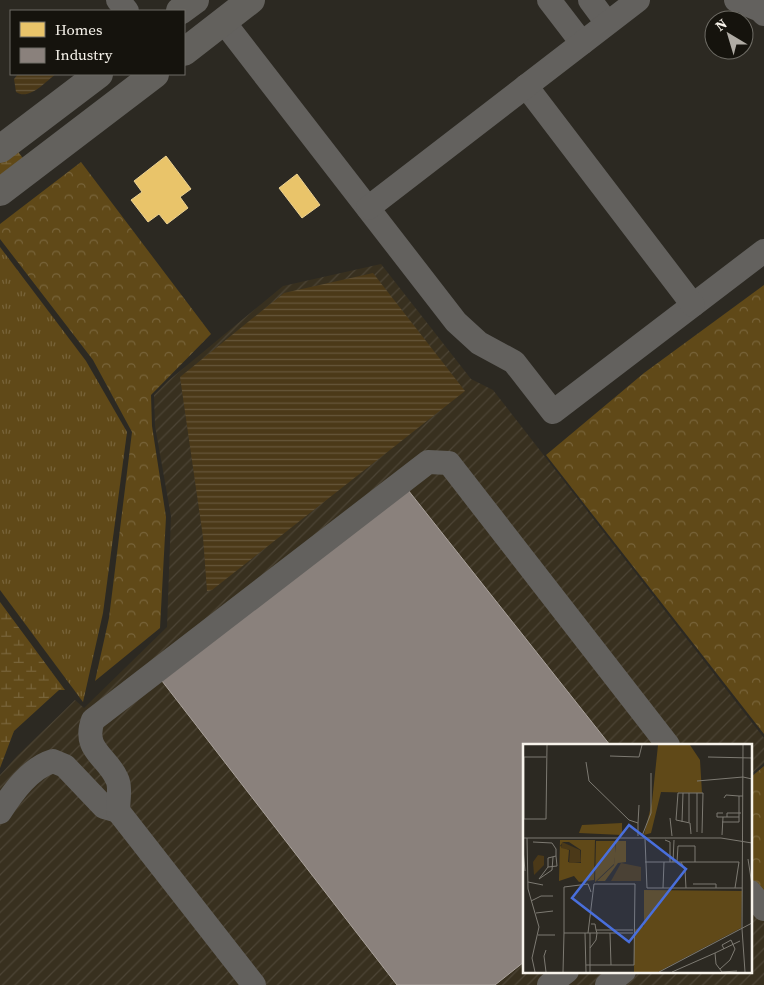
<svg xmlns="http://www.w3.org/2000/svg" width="764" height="985" font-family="'Source Serif 4',serif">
<defs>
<pattern id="industrial-furrows" width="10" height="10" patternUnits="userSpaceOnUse" patternTransform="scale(1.25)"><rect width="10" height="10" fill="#38301f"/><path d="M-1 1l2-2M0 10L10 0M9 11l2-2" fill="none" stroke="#4c4435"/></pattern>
<pattern id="grass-tufts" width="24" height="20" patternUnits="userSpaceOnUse" patternTransform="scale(1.25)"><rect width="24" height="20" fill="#604918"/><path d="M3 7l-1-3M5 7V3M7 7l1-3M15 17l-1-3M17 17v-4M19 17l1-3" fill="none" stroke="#78643a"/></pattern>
<pattern id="forest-crowns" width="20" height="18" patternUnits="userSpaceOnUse" patternTransform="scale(1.25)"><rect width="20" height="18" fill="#604918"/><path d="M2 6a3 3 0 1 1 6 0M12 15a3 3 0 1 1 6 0" fill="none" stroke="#78643a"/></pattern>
<pattern id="wetland-marsh" width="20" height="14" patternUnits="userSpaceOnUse" patternTransform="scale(1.25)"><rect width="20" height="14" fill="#604918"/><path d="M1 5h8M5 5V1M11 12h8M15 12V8" fill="none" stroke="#78643a"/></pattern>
<pattern id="water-rules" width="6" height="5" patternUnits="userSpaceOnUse" patternTransform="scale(1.25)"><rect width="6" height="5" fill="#4b3918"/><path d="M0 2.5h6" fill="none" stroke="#66563a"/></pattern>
</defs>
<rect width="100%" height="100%" fill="#2c2922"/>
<polygon fill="url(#industrial-furrows)" points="381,264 471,379 493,390 764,738 764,763 750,775 750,745 524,745 524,971 750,971 750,885 764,903 764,985 0,985 0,775 18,755 75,700 84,708 167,627 171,516 155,426 154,395 168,381 283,286"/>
<polygon fill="url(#grass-tufts)" points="0,247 86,361 127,432 103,613 83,702 0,590"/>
<g fill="url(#forest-crowns)">
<polygon points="81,162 211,334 151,395 152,426 166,517 160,628 95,681 109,618 132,432 93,360 0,239 0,224"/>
<polygon points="764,285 764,734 546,455 644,373"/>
<polygon points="764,766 764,898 750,881 750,778"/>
</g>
<g fill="url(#wetland-marsh)">
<polygon points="16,149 25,161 0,180 0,161"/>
<polygon points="0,602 65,690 59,690 14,731 0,768"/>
</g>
<g fill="url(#water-rules)">
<path d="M 18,74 L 56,74 C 45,82 29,101 16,92 L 14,79 Z"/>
<polygon points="373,273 465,391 212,590 207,591 203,537 180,377 284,293"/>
</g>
<g fill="#e9c46a" stroke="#edd291">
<polygon points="166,156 191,189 180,197 188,208 167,224 159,214 148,222 131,200 142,192 134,181"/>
<polygon points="297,174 320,205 302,218 279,188"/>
</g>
<polygon fill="#8a817c" stroke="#aba39d" points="408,490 610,745 524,745 524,962 495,985 397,985 162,681"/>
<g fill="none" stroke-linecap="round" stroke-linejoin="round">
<g stroke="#63615e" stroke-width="24">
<polyline points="118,0 127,11"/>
<polyline points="549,0 582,43"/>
<polyline points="590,0 607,23"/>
<polyline points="736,0 760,10 764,14"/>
<polyline points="223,21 456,322 479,343 514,362 553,412 764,251"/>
<polyline points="526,86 693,305"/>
<polyline points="368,208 638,0"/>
<path d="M 0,812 C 13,792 30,768 53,761 L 65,766 L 104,807 L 118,811"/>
<polyline points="750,892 764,909"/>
<path d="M 254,985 L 118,811 C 118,803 121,787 117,779 C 107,756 82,750 93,720 L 428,462 L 449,463 L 668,745"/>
<polyline points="549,985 567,971"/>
<polyline points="607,985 624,971"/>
</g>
<g stroke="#63615d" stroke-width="28">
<polyline points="180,11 195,0"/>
<polyline points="184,52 251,0"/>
<polyline points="0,149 99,74"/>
<polyline points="0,192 155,74"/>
</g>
</g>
<g transform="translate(523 744)">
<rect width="229" height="229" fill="#2c2922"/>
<path d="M 73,97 L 92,97 L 92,113 L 91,120 L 72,138 Z" fill="#604918"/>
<path d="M 135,1 L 167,1 L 177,16 L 179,49 L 138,48 L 128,89 L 121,91 L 129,58 ZM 93,97 L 103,97 L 103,118 L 95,119 L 82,137 L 74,137 L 91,121 ZM 121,146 L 219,147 L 218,184 L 135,228 L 111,228 L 111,186 L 121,182 Z" fill="#604918"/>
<path d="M 99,79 L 99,91 L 56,89 L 59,81 ZM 37,96 L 72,96 L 71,136 L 56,138 L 51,132 L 36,137 ZM 46,98 L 58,106 L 58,119 L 45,118 L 46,106 L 37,102 L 40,98 Z" fill="#604918" fill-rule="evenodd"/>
<path d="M 39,98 L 57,106 L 58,118 L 46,119 L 47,106 L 38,104 ZM 15,111 L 21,112 L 21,121 L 11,131 L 10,118 ZM 98,119 L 118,123 L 118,137 L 88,137 Z" fill="#4b3918"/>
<path fill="none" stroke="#7d7a72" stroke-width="1" d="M 220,1 L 219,185 L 222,228M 87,12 L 116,13 L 119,1M 0,13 L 23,13M 185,13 L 229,14M 63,18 L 66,37 L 106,76 L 115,79 L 115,92M 174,37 L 220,33 L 229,35M 174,49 L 174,88M 201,54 L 203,51 L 216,52M 200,73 L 194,73 L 194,69 L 200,69M 204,73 L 204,69 L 218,69M 216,73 L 216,52 L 220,52M 147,74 L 149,92M 0,75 L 23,75 L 24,1M 1,75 L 1,13M 159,78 L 160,49M 166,78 L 166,49M 115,79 L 116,61M 168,90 L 167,79 L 153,76 L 155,49 L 180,49 L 179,89M 199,91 L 200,73 L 216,73 L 216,78 L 199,78M 119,92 L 128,69 L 128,29M 0,94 L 198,94 L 229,99M 4,94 L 5,145 L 16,183 L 9,214 L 12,228M 122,95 L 124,144 L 219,144M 142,96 L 147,98 L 147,118M 10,98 L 29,99M 29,99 L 33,105 L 33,112 L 34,122 L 25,123 L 25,114 L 33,112M 0,105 L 2,127M 225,115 L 229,141M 122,118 L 216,118 L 212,144M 150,118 L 151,96M 154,118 L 155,102 L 172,102 L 172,118M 158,118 L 162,126 L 163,144M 25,123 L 16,135 L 29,126 L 30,113M 5,138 L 20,141M 170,140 L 193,140 L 193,144M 140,144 L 141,118M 8,157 L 18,152 L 30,152M 13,169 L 30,167M 68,180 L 72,180 L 73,186 L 110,186M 41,189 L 41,143 L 65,140 L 68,148M 62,189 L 63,228M 67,189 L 67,204 L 73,196 L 74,189 L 110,189M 87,189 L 88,221M 15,191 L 32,191M 23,206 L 21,212 L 23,228M 192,209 L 217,197M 63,221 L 111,221 L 112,140 L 71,140 L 65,189 L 74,189 L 73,186M 197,225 L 207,216 L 212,205 L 208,196 L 199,201 L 201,205M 40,228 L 41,189 L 65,189M 67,228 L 67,204M 136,228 L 229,179M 149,228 L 192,209 L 193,220 L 199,228M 199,228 L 214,227"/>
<path fill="#496fdc" fill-opacity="0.15" stroke="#496fdc" stroke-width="2.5" d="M 106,81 L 163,125 L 106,198 L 49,154 Z"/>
<rect width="229" height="229" fill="none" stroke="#f7f3eb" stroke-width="2.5"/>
</g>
<rect x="10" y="10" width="175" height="65" fill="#15130d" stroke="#6f6d66"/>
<rect x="20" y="22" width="25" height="15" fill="#e9c46a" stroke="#6f6d66"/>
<text x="55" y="35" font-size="15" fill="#f7f3eb">Homes</text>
<rect x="20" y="48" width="25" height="15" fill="#8a817c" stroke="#6f6d66"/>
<text x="55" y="60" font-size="15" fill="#f7f3eb">Industry</text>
<g transform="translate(729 35) rotate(322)"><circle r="24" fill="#15130d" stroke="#6f6d66"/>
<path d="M0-4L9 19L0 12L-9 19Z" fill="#b0aca5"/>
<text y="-8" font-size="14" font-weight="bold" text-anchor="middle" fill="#f7f3eb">N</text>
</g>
</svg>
